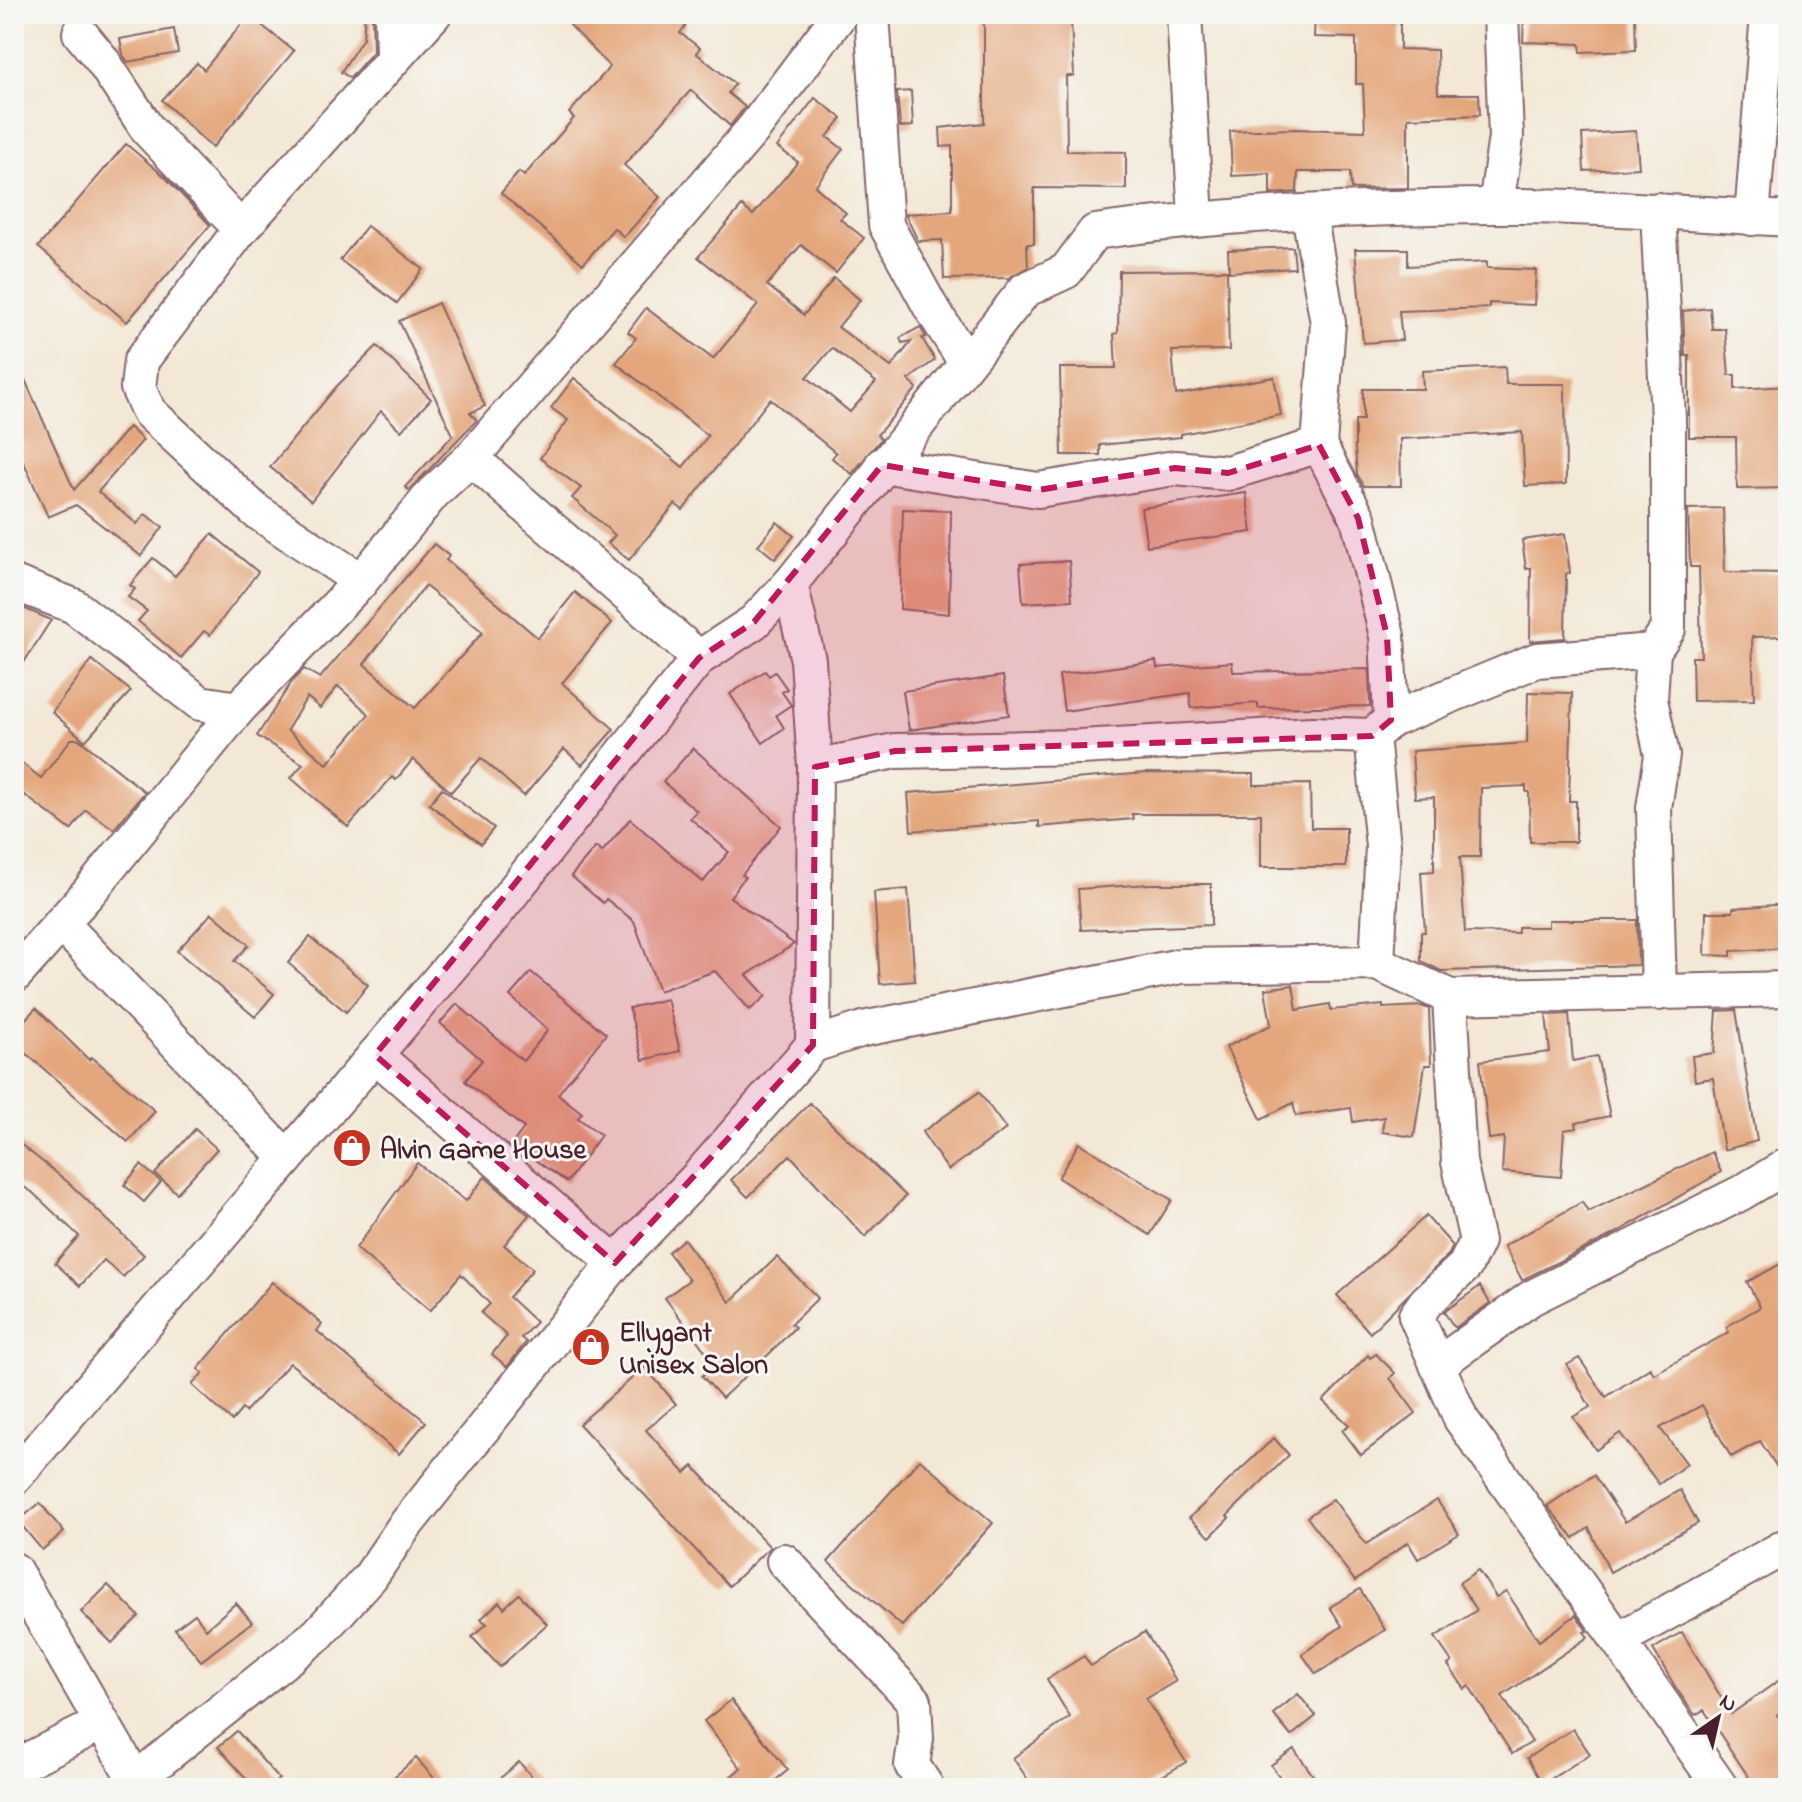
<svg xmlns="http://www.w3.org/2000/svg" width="1802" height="1802" font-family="'Indie Flower',sans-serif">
<rect width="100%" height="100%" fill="#f6f6f2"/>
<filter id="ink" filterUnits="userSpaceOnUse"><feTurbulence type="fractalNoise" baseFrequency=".0125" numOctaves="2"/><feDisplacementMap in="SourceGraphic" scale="16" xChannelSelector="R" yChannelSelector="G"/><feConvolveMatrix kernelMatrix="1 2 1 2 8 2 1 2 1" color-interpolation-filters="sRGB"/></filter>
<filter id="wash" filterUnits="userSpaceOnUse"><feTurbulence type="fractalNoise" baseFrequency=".006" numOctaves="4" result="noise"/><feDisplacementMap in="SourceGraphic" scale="32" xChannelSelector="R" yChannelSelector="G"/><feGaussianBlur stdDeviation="1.8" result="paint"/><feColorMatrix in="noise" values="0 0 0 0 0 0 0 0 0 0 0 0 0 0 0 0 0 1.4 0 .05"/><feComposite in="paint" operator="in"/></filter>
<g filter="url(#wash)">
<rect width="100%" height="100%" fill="#f3e8d6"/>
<g id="blocks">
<g fill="#e4a77d" fill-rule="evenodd">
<polygon points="365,14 372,14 373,52 350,78 341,72 363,38"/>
<polygon points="582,14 674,14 687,24 680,33 700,48 696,53 735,84 728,93 745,107 730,126 691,90 624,165 660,197 624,237 614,228 583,264 501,193 519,172 524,176 574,118 569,113 610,67 570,25"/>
<polygon points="984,14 1026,14 1027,23 1071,22 1074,76 1066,76 1067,151 1126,152 1126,189 1034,188 1034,244 1027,244 1028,267 1009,278 944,279 942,240 918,241 905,214 952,211 952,146 941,147 940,128 984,123"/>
<polygon points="1315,14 1400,14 1400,49 1437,50 1438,94 1479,94 1480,115 1408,118 1408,188 1351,189 1350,172 1298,172 1297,192 1270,194 1270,174 1232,176 1230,131 1292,129 1365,131 1363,84 1356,84 1356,38 1314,37"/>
<polygon points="1524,14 1635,14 1636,50 1581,52 1580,44 1523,42"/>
<polygon points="249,15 294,51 212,148 162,100 197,63 204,70"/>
<polygon points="174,29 178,53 128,62 123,55 120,39"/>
<polygon points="911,91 913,126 900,127 897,92"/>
<path d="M 815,98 L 842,118 L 827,137 L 843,149 L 815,186 L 846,213 L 840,219 L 864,238 L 836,273 L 801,245 L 767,285 L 804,315 L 834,278 L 860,300 L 838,327 L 891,367 L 912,341 L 902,343 L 900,338 L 920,327 L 926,337 L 922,338 L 935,360 L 908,380 L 917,388 L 877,435 L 881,439 L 852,474 L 832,458 L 836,453 L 770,399 L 683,510 L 675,504 L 629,560 L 608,543 L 615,535 L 572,498 L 581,488 L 540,458 L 568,420 L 551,408 L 574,378 L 683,467 L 708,436 L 616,363 L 636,338 L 628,332 L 646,308 L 713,359 L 758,305 L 698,257 L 742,206 L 753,215 L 798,162 L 777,147 ZM 832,348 L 876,382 L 850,412 L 807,377 Z"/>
<polygon points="1636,131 1639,168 1584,171 1582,134"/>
<polygon points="126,144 164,176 210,225 127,322 38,247"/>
<polygon points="367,226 423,269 397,303 340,260"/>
<polygon points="1293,247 1295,268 1229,272 1228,250"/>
<polygon points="1355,249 1408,249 1408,266 1487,262 1487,268 1536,270 1534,305 1489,303 1489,308 1399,311 1402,340 1363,343"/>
<polygon points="1227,270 1229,350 1172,351 1176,395 1274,377 1281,415 1181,434 1181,437 1100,445 1100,455 1062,455 1060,368 1116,368 1114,334 1118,333 1119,271"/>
<polygon points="438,303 485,406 470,413 477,420 409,490 405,487 453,435 399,321"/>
<polygon points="1710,308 1712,329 1725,329 1729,375 1735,375 1735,389 1788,386 1787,488 1737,489 1736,437 1689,437 1689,356 1685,356 1683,311"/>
<polygon points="377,346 431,399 401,431 381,411 311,501 270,467 337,386"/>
<polygon points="14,355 74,490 129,427 143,440 98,492 137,524 145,514 163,527 141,556 76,505 48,517 14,440"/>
<polygon points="1505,367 1506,384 1565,384 1566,484 1525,486 1522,432 1400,439 1401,486 1364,486 1357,474 1355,448 1355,420 1363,420 1363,389 1423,389 1422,371"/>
<polygon points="1246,493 1252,532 1147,546 1141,508"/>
<polygon points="1723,508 1725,572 1788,573 1788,636 1752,637 1754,700 1693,701 1692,657 1701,657 1700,608 1699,567 1690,567 1688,509"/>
<polygon points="903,509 951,511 949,614 900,609"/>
<polygon points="777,522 794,536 775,559 758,545"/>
<polygon points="212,534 258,572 210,635 204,631 181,658 138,621 147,611 128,597 135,589 130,585 153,558 175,576"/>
<polygon points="1565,534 1570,573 1566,574 1565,638 1530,641 1531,568 1526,569 1522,540"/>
<path d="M 434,544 L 449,556 L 446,560 L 538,638 L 575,592 L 612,623 L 562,683 L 614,729 L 582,765 L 564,749 L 524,796 L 481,758 L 451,792 L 413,759 L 396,780 L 392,777 L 348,827 L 291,778 L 303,764 L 257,736 L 291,683 L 304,669 L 320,678 ZM 425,586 L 483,632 L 415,708 L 364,664 ZM 338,686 L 369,714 L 327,764 L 287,730 L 307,697 L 320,708 Z"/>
<polygon points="1069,561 1072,600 1023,603 1020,564"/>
<polygon points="14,604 51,620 14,678"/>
<polygon points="92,660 131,691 85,741 52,712"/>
<polygon points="1156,661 1157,668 1232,662 1233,672 1369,669 1370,706 1258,708 1258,703 1191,708 1190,693 1064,711 1059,675"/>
<polygon points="765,671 769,676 775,672 787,689 782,692 791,705 776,715 784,728 763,743 730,694"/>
<polygon points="1003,676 1009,715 909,730 903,691"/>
<polygon points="1528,692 1572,693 1569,801 1576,801 1576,842 1530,842 1529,792 1526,792 1526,786 1481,788 1480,857 1460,857 1465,932 1518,933 1518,927 1548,927 1548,920 1637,920 1638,965 1441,971 1421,961 1421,932 1425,932 1421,872 1434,871 1434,797 1415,798 1412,751 1527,743"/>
<polygon points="71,739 79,739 145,792 114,829 86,810 71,830 14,787 14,757 41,778"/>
<polygon points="693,748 781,826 742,875 745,877 730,897 794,944 747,975 766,996 750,1010 715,971 659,991 634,921 606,899 603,903 571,876 596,847 602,852 630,819 703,882 729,852 690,818 697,811 663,782"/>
<polygon points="1145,773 1254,774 1254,785 1310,784 1311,828 1346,828 1346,867 1261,867 1261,814 1132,814 1133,819 1039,827 1039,821 911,831 908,793"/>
<polygon points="442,788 494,828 481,844 429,804"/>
<polygon points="1150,884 1211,884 1211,925 1081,930 1078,889"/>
<polygon points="908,889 915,981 880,984 874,892"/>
<polygon points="1788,904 1788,948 1731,951 1731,956 1705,955 1706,912 1733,912 1733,908"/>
<polygon points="212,913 249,945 234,961 274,994 255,1017 177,951"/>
<polygon points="310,937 368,985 346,1012 288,963"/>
<polygon points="531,972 606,1034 558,1094 582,1113 578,1118 601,1135 567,1182 512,1144 524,1128 465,1081 482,1060 440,1023 457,1004 523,1061 548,1030 510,996"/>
<polygon points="1293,985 1297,1010 1330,1004 1331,1010 1383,1005 1383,1008 1422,1006 1429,1009 1431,1065 1425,1065 1414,1137 1382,1132 1384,1117 1353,1122 1351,1108 1296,1116 1293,1103 1261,1119 1226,1047 1271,1025 1265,989"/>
<polygon points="667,999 680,1051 643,1060 629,1008"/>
<polygon points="36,1008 89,1060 92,1057 155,1111 128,1142 14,1043 14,1031"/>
<polygon points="1736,1010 1757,1141 1724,1150 1713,1078 1695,1081 1692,1056 1714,1053 1717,1011"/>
<polygon points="1569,1014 1573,1061 1597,1056 1610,1116 1576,1123 1577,1128 1564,1130 1561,1177 1502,1172 1504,1137 1489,1139 1480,1061 1550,1052 1546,1015"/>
<polygon points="979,1092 1006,1129 948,1170 922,1132"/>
<polygon points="810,1103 906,1196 865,1237 790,1155 748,1197 731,1180"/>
<polygon points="195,1129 217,1149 177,1193 155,1174"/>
<polygon points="14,1139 69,1183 144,1255 123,1277 104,1260 80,1286 55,1263 79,1236 32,1192 14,1181"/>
<polygon points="1079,1143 1172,1200 1150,1235 1058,1178"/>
<polygon points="1712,1152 1721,1172 1616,1233 1522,1280 1504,1246 1582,1202 1588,1212"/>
<polygon points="417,1163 466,1201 485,1177 529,1215 504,1245 533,1269 509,1297 536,1322 521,1338 526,1342 507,1367 492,1354 507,1336 481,1313 490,1304 461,1274 430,1311 356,1248"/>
<polygon points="141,1165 161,1182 144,1202 124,1185"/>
<polygon points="1426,1216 1453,1246 1449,1254 1370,1333 1337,1295"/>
<polygon points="684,1239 730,1302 777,1257 818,1298 791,1324 795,1327 771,1352 722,1398 702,1376 715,1364 665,1298 689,1280 668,1252"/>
<polygon points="1788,1260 1788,1484 1760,1441 1731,1457 1702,1405 1660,1428 1687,1464 1659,1484 1620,1433 1596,1450 1573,1417 1590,1407 1567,1365 1579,1358 1606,1397 1650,1368 1654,1374 1729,1332 1726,1327 1760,1307 1747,1282"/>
<polygon points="272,1282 322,1324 317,1331 426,1422 399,1454 290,1363 245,1412 242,1409 232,1421 192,1385 203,1373 198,1369"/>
<polygon points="1480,1286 1490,1303 1455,1328 1444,1312"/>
<polygon points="1376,1354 1395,1373 1390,1378 1416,1413 1361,1455 1342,1430 1349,1425 1323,1401 1368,1355 1370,1358"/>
<polygon points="645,1367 676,1404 646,1430 685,1473 693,1466 770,1547 729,1586 579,1424"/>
<polygon points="1274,1438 1289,1455 1227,1516 1229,1518 1210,1537 1189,1518"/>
<polygon points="920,1459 993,1523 902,1626 828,1562"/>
<polygon points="1594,1475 1625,1522 1680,1490 1698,1523 1610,1572 1589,1528 1574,1538 1547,1506"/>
<polygon points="1333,1499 1366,1544 1437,1500 1459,1534 1418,1559 1408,1542 1355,1581 1307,1517"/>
<polygon points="40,1503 64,1532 42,1550 18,1521"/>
<polygon points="1478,1570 1496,1597 1506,1591 1539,1641 1576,1615 1587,1631 1584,1632 1588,1637 1502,1696 1532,1742 1512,1754 1469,1686 1465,1689 1448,1665 1452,1662 1435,1637 1477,1610 1459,1583"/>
<polygon points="108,1585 139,1616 112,1643 81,1612"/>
<polygon points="1360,1589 1385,1630 1316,1674 1302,1654 1342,1626 1330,1607"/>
<polygon points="519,1594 547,1624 500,1667 472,1637 487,1624 481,1619 499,1602 504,1608"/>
<polygon points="236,1603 252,1622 201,1661 175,1629 195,1614 206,1629"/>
<polygon points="1145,1632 1176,1681 1146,1699 1186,1762 1142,1788 1034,1788 1013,1758 1070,1717 1047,1679 1084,1656 1091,1666"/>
<polygon points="1682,1632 1731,1714 1788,1674 1788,1706 1777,1715 1788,1728 1788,1780 1778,1788 1756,1788 1704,1710 1695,1715 1676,1688 1653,1649"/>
<polygon points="1298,1694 1316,1716 1291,1736 1273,1714"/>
<polygon points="731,1700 788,1770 766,1788 717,1788 741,1768 704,1721"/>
<polygon points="1573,1729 1590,1754 1543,1784 1527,1758"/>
<polygon points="237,1731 279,1779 269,1788 255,1788 218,1747"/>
<polygon points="1294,1749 1322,1788 1288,1788 1271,1765"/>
<polygon points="416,1758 443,1788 381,1788"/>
<polygon points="519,1762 542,1788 489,1788"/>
</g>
</g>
</g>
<g filter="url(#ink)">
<use href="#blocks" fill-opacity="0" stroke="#856567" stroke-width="2"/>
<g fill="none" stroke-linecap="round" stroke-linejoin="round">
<g stroke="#856567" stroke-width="38">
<g id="minor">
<polyline points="392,14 393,56"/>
<polyline points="872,14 886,225 930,306 966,362"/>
<polyline points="1184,14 1196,218"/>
<polyline points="80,33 102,60 148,130 241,229"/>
<polyline points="1496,206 1506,137 1501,14"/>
<polyline points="1309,213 1328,323 1319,445 1358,518 1387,636 1391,720"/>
<polyline points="1752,218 1768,14"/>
<polyline points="471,458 699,658"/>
<polyline points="882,465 1038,490 1175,468 1228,473 1319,445"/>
<polyline points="361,581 256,511 149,412 138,388 141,361 241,229 434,14"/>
<polyline points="14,583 74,606 200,703 238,709"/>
<polyline points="1653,651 1650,700 1662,755 1654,808 1659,993"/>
<polyline points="1372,736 1391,720 1537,660 1653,651 1668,629 1668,419 1658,210"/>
<polyline points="815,767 895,751 1080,747 1312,734 1372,736 1383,846 1377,963"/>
<polyline points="61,923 287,1158"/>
<polyline points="14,976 89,892 238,709 361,581 433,493 471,458 755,127 840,14"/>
<polyline points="1450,997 1459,1162 1477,1241 1465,1266 1426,1302 1416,1316 1461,1419 1618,1640"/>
<polyline points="813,1045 863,1029 1181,966 1377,963 1450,997 1788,989"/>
<polyline points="375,1055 615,1263"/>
<polyline points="1437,1365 1531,1298 1741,1193 1788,1165"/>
<path d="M 14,1478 L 492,918 L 699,658 L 754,622 L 790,584 L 1025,290 L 1066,271 L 1095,232 C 1227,213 1362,207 1496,206 C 1594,205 1691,214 1788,219"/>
<polyline points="784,1561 914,1701 916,1739 912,1765 927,1788"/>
<polyline points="14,1570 140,1788"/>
<polyline points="14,1767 100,1724"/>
<polyline points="134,1781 318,1634 370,1577 404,1527 615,1263 698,1177 813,1045 815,767 808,660 790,584"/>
<polyline points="1721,1788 1618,1640 1788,1545"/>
</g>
</g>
<use href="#minor" stroke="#fff" stroke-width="34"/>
</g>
</g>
<path fill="#c2185b" fill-opacity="0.2" stroke="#c2185b" stroke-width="6" stroke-dasharray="16 10" stroke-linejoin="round" d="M 1319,445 L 1358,518 L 1387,636 L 1391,720 L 1372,736 L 895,751 L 815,767 L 813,1045 L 615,1263 L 375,1055 L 699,658 L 754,622 L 882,465 L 1038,490 L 1175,468 L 1228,473 Z"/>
<defs>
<g id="shop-disc" transform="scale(2)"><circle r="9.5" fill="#c8321e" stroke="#f6f6f2"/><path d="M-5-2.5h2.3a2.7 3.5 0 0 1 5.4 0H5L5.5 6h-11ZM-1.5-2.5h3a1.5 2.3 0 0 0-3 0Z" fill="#fff"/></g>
</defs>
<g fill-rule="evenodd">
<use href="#shop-disc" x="352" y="1148"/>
<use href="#shop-disc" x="591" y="1347"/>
</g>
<g text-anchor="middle" stroke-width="6" stroke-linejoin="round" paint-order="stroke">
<g font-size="28" font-weight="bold" fill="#4a1f2b" stroke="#f6f6f2" text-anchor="start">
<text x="380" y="1158">Alvin Game House</text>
<text x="619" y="1341">Ellygant<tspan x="619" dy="32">Unisex Salon</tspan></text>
</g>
</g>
<rect width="1802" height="1802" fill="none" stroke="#f6f6f2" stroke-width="48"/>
<g transform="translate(1718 1718) rotate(34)" stroke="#f6f6f2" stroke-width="6" paint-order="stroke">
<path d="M0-6L14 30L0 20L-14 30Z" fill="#4a1f2b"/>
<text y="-12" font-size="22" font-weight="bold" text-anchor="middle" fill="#4a1f2b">N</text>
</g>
</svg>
